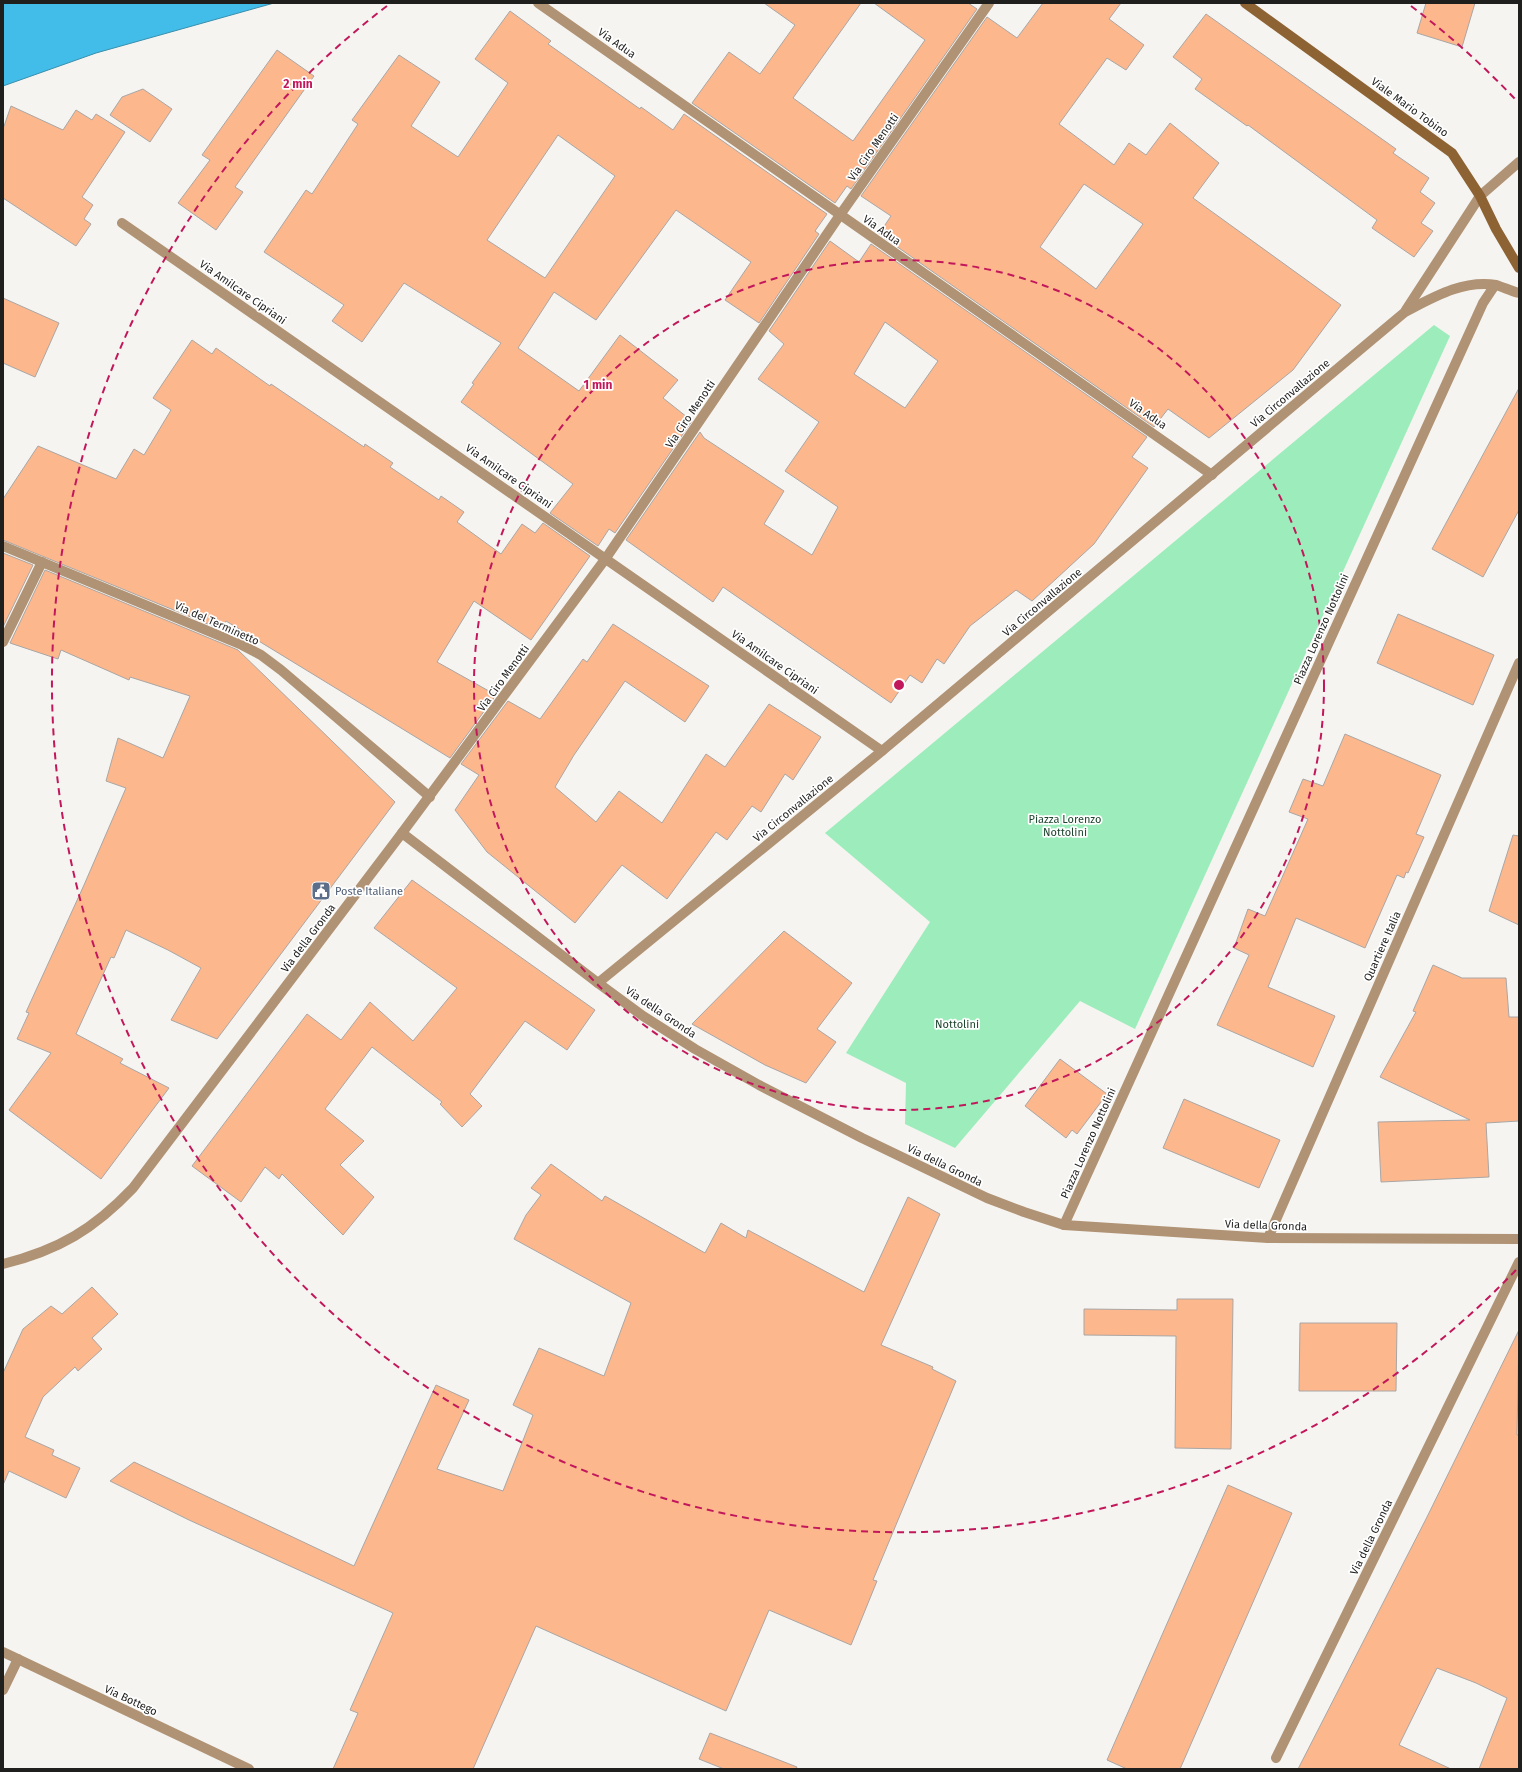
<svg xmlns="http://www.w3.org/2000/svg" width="1522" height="1772" font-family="'Fira Sans',sans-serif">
<rect width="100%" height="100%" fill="#f5f4f0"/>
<polygon fill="#9cedbb" points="1434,325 1450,336 1135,1029 1080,1001 955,1148 905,1124 906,1083 846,1053 930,922 825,833"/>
<polygon fill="#42bde9" stroke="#388eac" points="3,3 274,3 96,53 3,86"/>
<g fill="#fdb78d" stroke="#aaa6a4" fill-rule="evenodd">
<polygon points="764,3 861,3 793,98 853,141 925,40 874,3 968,3 977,9 851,189 847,186 835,203 692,103 729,52 760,74 795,25"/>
<path d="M 1043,3 L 1121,3 L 1109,19 L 1144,45 L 1126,70 L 1107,58 L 1059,124 L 1114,165 L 1129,143 L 1146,155 L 1170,123 L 1219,163 L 1193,198 L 1341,305 L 1293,370 L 1209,438 L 1168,409 L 1154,427 L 879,234 L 891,216 L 861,196 L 987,17 L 1017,38 ZM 1084,184 L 1143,224 L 1096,289 L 1040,247 Z"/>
<polygon points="1426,3 1475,3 1462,47 1417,33"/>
<path d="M 510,11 L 551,41 L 548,44 L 640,109 L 641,107 L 673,130 L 684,114 L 827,214 L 815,231 L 819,234 L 759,323 L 725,300 L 751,262 L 676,210 L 596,320 L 554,292 L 518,348 L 579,391 L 620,335 L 678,380 L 663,398 L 692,421 L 615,533 L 609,529 L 598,546 L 550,513 L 573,484 L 461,402 L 474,384 L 472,383 L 501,343 L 404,283 L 362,342 L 332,321 L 344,305 L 264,252 L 306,190 L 312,194 L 358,124 L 352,120 L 399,55 L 440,82 L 411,126 L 458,157 L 508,83 L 475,59 ZM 558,135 L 615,176 L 545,278 L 487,240 Z"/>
<polygon points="1206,14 1396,149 1393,153 1429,178 1420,192 1435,203 1421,223 1433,231 1414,257 1372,228 1377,220 1248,125 1247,126 1195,89 1202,79 1173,57"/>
<polygon points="277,50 314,76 235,187 243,192 216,230 178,203 210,160 202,155"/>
<polygon points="143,89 172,109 150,142 110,115 122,97"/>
<polygon points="11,106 63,130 76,110 92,120 96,114 125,132 82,197 93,205 84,219 91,224 76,246 3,198 3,129"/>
<path d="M 830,241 L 859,262 L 871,244 L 1147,437 L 1132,457 L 1148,468 L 1094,544 L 1032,601 L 1016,590 L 970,626 L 944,664 L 937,659 L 922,683 L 910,675 L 891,703 L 723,587 L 713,602 L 626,540 L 700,432 L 704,438 L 784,491 L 764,524 L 812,555 L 838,507 L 785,471 L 819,422 L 758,379 L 784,344 L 769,331 ZM 885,322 L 938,361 L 905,408 L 854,374 Z"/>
<polygon points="3,298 59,323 35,377 3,363"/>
<polygon points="192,340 212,354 216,348 270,386 271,384 364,447 365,444 393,463 390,467 439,500 441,496 464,512 457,522 501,554 522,524 535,533 543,523 590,556 531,640 474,601 437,662 496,695 450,758 226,621 220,629 3,540 3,499 38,446 116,479 134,449 144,455 171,410 153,398"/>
<polygon points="1519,388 1519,510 1483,577 1432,549"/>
<polygon points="3,553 33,565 3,627"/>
<polygon points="45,570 238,650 395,802 217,1039 171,1020 201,968 168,950 126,930 114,958 111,957 76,1034 123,1059 120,1063 169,1088 101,1179 9,1110 51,1053 17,1039 29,1013 26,1012 84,885 126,788 106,781 118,738 163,758 190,696 130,677 129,680 61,650 58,659 10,643"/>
<polygon points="1398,614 1494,655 1473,705 1377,663"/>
<polygon points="613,624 709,686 685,722 625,681 574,755 555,787 596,822 619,791 662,823 706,754 725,767 769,704 821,737 793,780 785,774 761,812 752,806 727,840 716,832 667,899 622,865 575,923 487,852 455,810 479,775 461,764 508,701 540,719 583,659 587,662"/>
<polygon points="1345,734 1441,775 1416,834 1424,837 1408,873 1406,872 1404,878 1397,875 1365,948 1296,918 1268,987 1335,1016 1313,1067 1217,1025 1249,955 1234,948 1248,909 1265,916 1308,819 1289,812 1303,779 1323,786"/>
<polygon points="1513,835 1519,836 1519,925 1489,911"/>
<polygon points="412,880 595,1010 567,1050 525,1021 470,1094 482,1106 462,1127 440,1104 442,1102 372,1047 325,1109 364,1141 340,1165 374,1197 343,1235 282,1174 279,1179 265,1167 241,1202 192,1166 307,1014 341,1040 370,1002 413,1041 457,988 374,928"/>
<polygon points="784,931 852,983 817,1029 836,1042 806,1083 765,1065 692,1024"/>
<polygon points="1433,965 1462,978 1506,978 1509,1017 1519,1017 1519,1121 1486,1123 1489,1177 1381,1182 1378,1122 1470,1120 1380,1077 1416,1012 1413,1011"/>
<polygon points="1060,1059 1107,1094 1077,1134 1072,1130 1066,1138 1025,1106"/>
<polygon points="1184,1099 1280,1140 1259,1188 1163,1148"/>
<polygon points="551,1164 602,1201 605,1196 705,1253 721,1223 746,1238 748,1230 864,1292 908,1197 940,1214 881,1345 933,1367 932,1369 956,1381 873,1580 877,1581 851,1645 769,1610 726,1711 536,1626 473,1769 333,1769 358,1713 350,1710 393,1613 189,1520 110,1481 134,1462 354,1566 436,1385 469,1400 437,1469 503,1491 533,1415 513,1405 539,1348 604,1376 631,1303 514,1239 526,1215 541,1195 531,1188"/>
<polygon points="92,1287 118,1314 92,1338 102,1349 78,1371 75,1367 43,1397 25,1437 54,1450 52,1455 80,1468 66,1498 9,1471 3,1485 3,1373 23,1329 51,1306 62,1314"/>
<polygon points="1177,1299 1233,1299 1231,1449 1175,1448 1176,1336 1084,1335 1084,1309 1177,1310"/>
<polygon points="1300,1323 1397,1323 1396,1391 1299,1391"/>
<polygon points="1519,1330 1517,1435 1519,1435 1519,1769 1479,1769 1507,1698 1476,1683 1437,1668 1399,1745 1451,1769 1298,1769 1426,1519"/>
<polygon points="1228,1485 1292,1513 1180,1769 1127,1769 1107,1760"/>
<polygon points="710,1733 797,1767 796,1769 724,1769 699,1759"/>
</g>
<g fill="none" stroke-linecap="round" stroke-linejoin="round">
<polyline stroke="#b09274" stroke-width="10" points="3,642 42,562"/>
<g stroke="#b09274" stroke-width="10">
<polyline points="538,3 1212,475"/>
<polyline points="122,223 882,751"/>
<polyline points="1406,310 1480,196 1519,162"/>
<polyline points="3,546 242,645 261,655 281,670 430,797"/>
<polyline points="402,833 606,558 840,215 989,3"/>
<path d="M 598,983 L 882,751 L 1405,312 C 1432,298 1464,279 1496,285 C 1503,287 1511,291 1519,293"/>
<polyline points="1064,1225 1483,303 1495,285"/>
<polyline points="1268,1238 1519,663"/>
<path d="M 3,1264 C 59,1250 94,1229 133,1188 L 402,833 L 598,983 L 643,1016 L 695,1049 L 759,1085 L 862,1138 L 987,1198 L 1024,1212 L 1064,1225 L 1268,1238 L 1519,1239"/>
<polyline points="3,1652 249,1769"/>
<polyline points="3,1690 18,1659"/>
<polyline points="1276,1758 1519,1262"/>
</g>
<polyline stroke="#8d6334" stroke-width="10" points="1245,3 1452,153 1480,196 1496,229 1519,268"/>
</g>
<g fill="none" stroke="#c2185b" stroke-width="2" stroke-dasharray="7 5">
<circle cx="899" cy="685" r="425"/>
<path d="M1516 1270A850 850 0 1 1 387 6M1411 6A850 850 0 0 1 1516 100"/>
</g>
<defs>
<g id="civic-square" transform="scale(1)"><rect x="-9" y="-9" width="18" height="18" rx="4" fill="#5c6f8a" stroke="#fff"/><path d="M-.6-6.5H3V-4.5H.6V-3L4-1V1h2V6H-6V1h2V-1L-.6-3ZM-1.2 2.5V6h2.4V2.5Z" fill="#fff"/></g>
</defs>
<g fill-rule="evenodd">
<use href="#civic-square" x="321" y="891"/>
</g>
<g text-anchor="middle" stroke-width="3.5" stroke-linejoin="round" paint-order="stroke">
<g font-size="11" fill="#1f1f1e" stroke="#fff">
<text transform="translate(617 43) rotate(35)" y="4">Via Adua</text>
<text transform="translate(1410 107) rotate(36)" y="4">Viale Mario Tobino</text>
<text transform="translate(873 147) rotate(-55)" y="4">Via Ciro Menotti</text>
<text transform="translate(882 230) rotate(35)" y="4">Via Adua</text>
<text transform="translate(243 292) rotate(35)" y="4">Via Amilcare Cipriani</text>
<text transform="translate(1290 393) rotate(-40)" y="4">Via Circonvallazione</text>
<text transform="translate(690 414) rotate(-56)" y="4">Via Ciro Menotti</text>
<text transform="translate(1148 414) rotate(35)" y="4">Via Adua</text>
<text transform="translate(509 476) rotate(35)" y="4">Via Amilcare Cipriani</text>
<text transform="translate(1042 602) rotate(-40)" y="4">Via Circonvallazione</text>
<text transform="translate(217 623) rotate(24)" y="4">Via del Terminetto</text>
<text transform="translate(1321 629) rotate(-66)" y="4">Piazza Lorenzo Nottolini</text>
<text transform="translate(775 662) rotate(35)" y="4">Via Amilcare Cipriani</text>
<text transform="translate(503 678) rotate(-54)" y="4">Via Ciro Menotti</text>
<text transform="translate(793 808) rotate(-39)" y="4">Via Circonvallazione</text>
<text transform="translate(308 938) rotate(-53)" y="4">Via della Gronda</text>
<text transform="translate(1382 946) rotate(-66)" y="4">Quartiere Italia</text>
<text transform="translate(661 1012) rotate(34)" y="4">Via della Gronda</text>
<text transform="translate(1088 1143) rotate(-66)" y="4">Piazza Lorenzo Nottolini</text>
<text transform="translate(945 1165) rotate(26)" y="4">Via della Gronda</text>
<text transform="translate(1266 1225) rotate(2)" y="4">Via della Gronda</text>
<text transform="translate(1371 1537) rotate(-64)" y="4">Via della Gronda</text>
<text transform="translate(131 1700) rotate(25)" y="4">Via Bottego</text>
</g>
<g font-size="11" fill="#1d452e" stroke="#fff">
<text x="1065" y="823">Piazza Lorenzo<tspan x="1065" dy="13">Nottolini</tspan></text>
<text x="957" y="1028">Nottolini</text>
</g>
<g font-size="11" fill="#4e5e75" stroke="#fff" text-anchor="start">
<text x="335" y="895">Poste Italiane</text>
</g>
</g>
<circle cx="899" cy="685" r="6" fill="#c2185b" stroke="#fff" stroke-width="2"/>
<g font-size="12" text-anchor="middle" font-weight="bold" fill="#c2185b" stroke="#fff" stroke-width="3.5" stroke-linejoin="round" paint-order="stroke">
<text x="298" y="88">2 min</text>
<text x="598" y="389">1 min</text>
</g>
<rect width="1522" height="1772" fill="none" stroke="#1f1f1e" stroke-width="8"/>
</svg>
